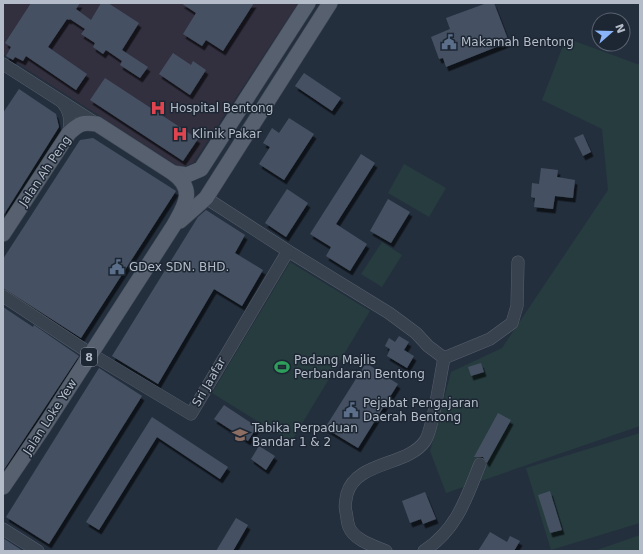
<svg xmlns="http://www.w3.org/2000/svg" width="643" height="554" font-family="'DejaVu Sans',sans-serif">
<defs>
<filter id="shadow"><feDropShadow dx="2.5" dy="4.5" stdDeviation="0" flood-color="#0009"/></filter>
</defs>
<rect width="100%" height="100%" fill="#242f3e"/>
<polygon fill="#32303f" points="3,3 298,3 193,163 181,168 3,54"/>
<g fill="#263c3f">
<polygon points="566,38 640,65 640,426 446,493 430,451 451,372 502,348 608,190 602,129 542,100"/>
<polygon points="404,164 446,188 429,217 388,193"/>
<polygon points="382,242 402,255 382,287 361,274"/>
<polygon points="290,262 370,311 291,442 212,393"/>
<polygon points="640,433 640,523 551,550 526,468"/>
<polygon points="640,535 640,551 594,551"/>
</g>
<g fill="#455162" filter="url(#shadow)">
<polygon points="31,3 80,3 76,9 91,20 101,3 108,3 139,23 122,50 148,67 140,78 120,65 122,61 106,50 103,54 93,47 95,43 81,34 85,29 70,19 69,20 67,19 48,47 87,74 76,90 26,56 23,61 15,57 13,60 6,56 11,47 5,43"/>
<polygon points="181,3 254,3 223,51 206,40 202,46 183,34 196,13"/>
<polygon points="487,3 494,3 509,42 446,67 443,58 439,59 431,37 450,29 446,18"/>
<polygon points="173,53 191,65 193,61 206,70 190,95 159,74"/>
<polygon points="304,73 341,98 332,111 295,86"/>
<polygon points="105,78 198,139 183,161 90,100"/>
<polygon points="19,89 56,114 59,127 3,216 3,113"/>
<polygon points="289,118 314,134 284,180 259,164 270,147 263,143 272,128 279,133"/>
<polygon points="583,134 591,152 583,156 574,138"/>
<polygon points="93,138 176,191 81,338 3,288 3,259 80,140"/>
<polygon points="361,154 375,163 336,224 367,244 350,271 326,256 331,247 310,234"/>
<polygon points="541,168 558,170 557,177 575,180 573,198 555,196 553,209 534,207 535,198 531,197 532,183 539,184"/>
<polygon points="287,189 308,203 286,237 265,223"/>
<polygon points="388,199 410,212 391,243 370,231"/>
<polygon points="206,210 245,235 235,253 263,270 242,306 214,289 158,384 112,356 198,217"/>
<polygon points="3,307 33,327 34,325 79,356 3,471"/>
<polygon points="399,336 409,342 404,350 414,356 407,368 387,356 390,349 385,346 389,338 395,342"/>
<polygon points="366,363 398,384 358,448 325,428"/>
<polygon points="481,363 484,372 471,376 468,367"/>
<polygon points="99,368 142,396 49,544 6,517"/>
<polygon points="224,405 257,427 248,441 214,419"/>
<polygon points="498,413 511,420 487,463 483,457 474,457"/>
<polygon points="152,417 228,467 220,479 157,437 99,530 86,522"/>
<polygon points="259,446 275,456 266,470 251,459"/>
<polygon points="550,491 562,530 550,533 538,495"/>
<polygon points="425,492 436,519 423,524 421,519 410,523 402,501"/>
<polygon points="236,518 248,525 233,551 216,551"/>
<polygon points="490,532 507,542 510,536 520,541 514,551 478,551"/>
<polygon points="3,538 23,551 3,551"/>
</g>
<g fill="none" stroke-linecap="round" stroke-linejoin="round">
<g stroke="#565f6c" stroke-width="13">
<g id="minor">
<polyline points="3,64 97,124"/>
<path d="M 63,103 C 71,113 70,120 69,133"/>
<polyline points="206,198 288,251 389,313 416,333 428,346 444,358"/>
<polyline points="3,296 91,354 191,414 288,251"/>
<polyline points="444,358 490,339 512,323 517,306 518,262"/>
<polyline points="3,529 38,551"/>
<path d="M 386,551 C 374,546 354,540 349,527 C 347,522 347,516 346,512 C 344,505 346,500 347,494 C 356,461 408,466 425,441 C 429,435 430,427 432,421 C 437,400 440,379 444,358"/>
<path d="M 424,551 C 457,529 466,499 480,464"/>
</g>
</g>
<g stroke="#414a57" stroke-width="16">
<g id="major">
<polyline points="173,173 187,175 201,169 308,3"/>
<polyline points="180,221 206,198 330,3"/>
<path d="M 3,234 L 69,133 C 80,123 83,122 97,124 L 173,173 C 196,190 185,205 174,225 L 45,425 L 3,487"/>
</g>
</g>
<use href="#minor" stroke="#38414e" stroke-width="12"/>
<use href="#major" stroke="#56606e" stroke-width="15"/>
</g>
<defs>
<g id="civic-bare" transform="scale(1.2)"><path d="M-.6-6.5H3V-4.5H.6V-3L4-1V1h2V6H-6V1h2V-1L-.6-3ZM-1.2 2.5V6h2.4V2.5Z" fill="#5c6f8a" stroke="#1d2633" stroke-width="2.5" paint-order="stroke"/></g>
<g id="hospital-bare" transform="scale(1.2)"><path d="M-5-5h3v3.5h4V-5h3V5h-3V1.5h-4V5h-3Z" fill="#e0444e" stroke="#1d2633" stroke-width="2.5" paint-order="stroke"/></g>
<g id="stadium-bare" transform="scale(1.2)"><path d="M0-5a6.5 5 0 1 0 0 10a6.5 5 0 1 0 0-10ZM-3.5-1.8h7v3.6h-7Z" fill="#2e9e5b" stroke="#1d2633" stroke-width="2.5" paint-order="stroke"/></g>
<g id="school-bare" transform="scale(1.2)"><path d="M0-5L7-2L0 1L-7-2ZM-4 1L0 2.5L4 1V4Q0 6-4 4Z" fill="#8d6e63" stroke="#1d2633" stroke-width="2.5" paint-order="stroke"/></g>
</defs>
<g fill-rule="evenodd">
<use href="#civic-bare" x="449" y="42"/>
<use href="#hospital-bare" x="158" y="108"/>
<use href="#hospital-bare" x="180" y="134"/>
<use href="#civic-bare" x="117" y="267"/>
<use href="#stadium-bare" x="282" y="367"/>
<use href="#civic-bare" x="351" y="410"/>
<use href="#school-bare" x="240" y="435"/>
</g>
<g text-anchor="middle" stroke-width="3" stroke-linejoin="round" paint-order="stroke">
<rect fill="#1d2633" stroke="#878f9c" stroke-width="1" x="81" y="348" width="16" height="18" rx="3"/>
<g font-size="11" font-weight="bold" fill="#b4bcc9">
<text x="89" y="361">8</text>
</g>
<g font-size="12" fill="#b4bcc9" stroke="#1d2633" text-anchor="start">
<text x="461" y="46">Makamah Bentong</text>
<text x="170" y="112">Hospital Bentong</text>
<text x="192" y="138">Klinik Pakar</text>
<text x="129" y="271">GDex SDN. BHD.</text>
<text x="294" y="364">Padang Majlis<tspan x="294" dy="14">Perbandaran Bentong</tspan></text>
<text x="363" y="407">Pejabat Pengajaran<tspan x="363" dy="14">Daerah Bentong</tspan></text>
<text x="252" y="432">Tabika Perpaduan<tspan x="252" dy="14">Bandar 1 &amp; 2</tspan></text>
</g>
<g font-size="12" fill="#b4bcc9" stroke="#1d2633">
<text transform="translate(45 171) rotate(-56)" y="4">Jalan Ah Peng</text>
<text transform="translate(209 382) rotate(-60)" y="4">Sri Jaafar</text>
<text transform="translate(50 417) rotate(-57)" y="4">Jalan Loke Yew</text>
</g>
</g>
<rect width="643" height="554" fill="none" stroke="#b4bcc9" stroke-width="8"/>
<g transform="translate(611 32) rotate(70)"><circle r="19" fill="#1d2633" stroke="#59626f"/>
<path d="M0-3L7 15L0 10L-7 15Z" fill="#8ab4f8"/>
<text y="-6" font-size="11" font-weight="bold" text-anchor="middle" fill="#b4bcc9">N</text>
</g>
</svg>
